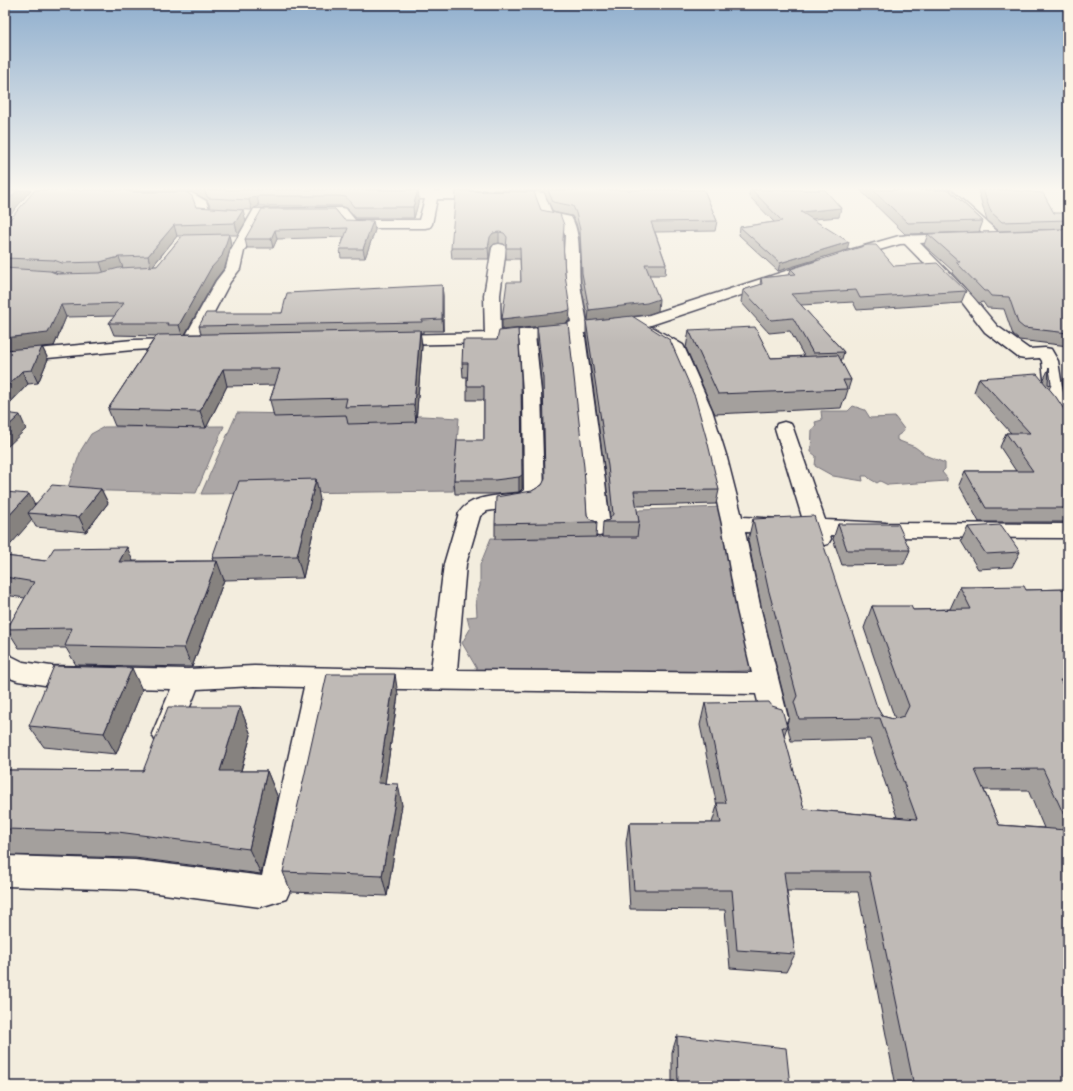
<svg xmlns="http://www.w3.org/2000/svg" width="1073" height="1091" font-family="'Shantell Sans',sans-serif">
<rect width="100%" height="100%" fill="#f3edde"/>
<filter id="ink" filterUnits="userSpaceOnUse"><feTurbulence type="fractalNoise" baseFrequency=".025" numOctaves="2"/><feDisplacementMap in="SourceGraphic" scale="8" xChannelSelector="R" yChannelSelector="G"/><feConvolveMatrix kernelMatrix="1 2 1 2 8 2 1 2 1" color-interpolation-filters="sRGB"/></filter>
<g filter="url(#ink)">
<g fill="#aca7a6" stroke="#75727b">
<polygon points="853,406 865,410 870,418 895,417 904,429 903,432 897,436 897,440 915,447 927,456 945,463 945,469 942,472 947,478 947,481 888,485 880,481 877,483 870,479 867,476 862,476 863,481 833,476 815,466 816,456 811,452 812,429 816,426 815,422 822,420 821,411 848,411"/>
<polygon points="237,413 422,416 459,418 453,491 201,494"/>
<polygon points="224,426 196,493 67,490 81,450 91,434 104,427"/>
<polygon points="722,507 757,670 665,675 480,674 462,643 470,629 467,617 477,616 476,598 480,586 480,565 491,538 546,539 604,532 640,510"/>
</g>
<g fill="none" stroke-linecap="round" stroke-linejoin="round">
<g stroke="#22223b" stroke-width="3">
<g id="minor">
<path d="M 370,190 L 540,192 L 544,193 L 552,213 L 571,217 C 582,234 578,263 580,284 C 582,297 585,311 587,324 L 582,329 L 585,337 L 605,481 L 610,529 L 607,534 L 599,536 L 591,534 L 588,529 L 585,481 L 569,337 L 568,334 L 559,333 L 557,330 L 559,327 L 571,322 L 566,285 L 564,251 L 565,235 L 561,223 L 541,219 L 535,200 L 437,199 L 432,224 L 430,227 L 425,228 L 351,228 L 346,227 L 337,216 L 263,216 L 244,251 L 240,269 L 230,282 L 197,344 L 195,347 L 189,349 L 183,347 L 181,344 L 216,281 L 226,268 L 230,251 L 254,209 L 341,208 L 346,209 L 355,220 L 419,220 L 425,199 L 381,199 L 370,196 L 368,193 Z"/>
<polygon points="938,190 951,190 999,233 1001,236 999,239 989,239"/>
<path d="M 192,193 L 206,201 L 210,211 L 233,213 L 234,216 L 233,219 C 223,221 209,219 199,217 L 196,206 L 189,201 L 162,202 L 158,201 L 156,198 L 158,195 L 162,194 Z"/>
<polygon points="908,235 913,236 972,296 997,326 1029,349 1045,348 1051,349 1058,361 1064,399 1068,400 1068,410 1050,408 1047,404 1042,361 1040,358 1025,359 1019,358 985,332 962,302 903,242 901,239 903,236"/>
<polygon points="499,244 504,245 506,248 500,295 501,338 499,341 493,343 487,341 485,338 484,295 492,248 494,245"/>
<path d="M 648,326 L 654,328 L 683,345 L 685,349 L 712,410 L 727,458 L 742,517 L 803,520 L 775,428 L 777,424 L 784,422 L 791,424 L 793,428 L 825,520 L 886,523 L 1068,524 L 1068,538 L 886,537 L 830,535 L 831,539 L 828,544 L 820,546 L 812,544 L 808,534 L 745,532 L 761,610 L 788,718 L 784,726 L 775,729 L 766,726 L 762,718 L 756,694 L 330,688 L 291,888 L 286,899 L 260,907 L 135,890 L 5,886 L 5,856 L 135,860 L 262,876 L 304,687 L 254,686 L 197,689 L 176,742 L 166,745 L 156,742 L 152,734 L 171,689 L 51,686 L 18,681 L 5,676 L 5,653 L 23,662 L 51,666 L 188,669 L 254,666 L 431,670 L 444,564 L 459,513 C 471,494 500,496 520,493 L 524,490 L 523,392 L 519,334 L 521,331 L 527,329 L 533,331 L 535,334 L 541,392 L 544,493 L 541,498 L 532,504 L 487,511 L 480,516 L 466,564 L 457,670 L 752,673 L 737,610 L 722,524 L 707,458 L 694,410 L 670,352 L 642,334 L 640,331 L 642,328 Z"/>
</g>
</g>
<g stroke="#22223b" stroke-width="3">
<g id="major">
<polygon points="955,234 960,235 962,238 960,241 900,244 848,259 843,258 841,255 843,252 899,236"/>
<polygon points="817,261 822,262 824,265 822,268 648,326 493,343 392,345 386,343 384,340 386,337 392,335 493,333 646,316"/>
<polygon points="179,339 185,341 187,344 185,347 133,350 5,362 5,352 133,340"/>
</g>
</g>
<use href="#minor" fill="#fcf5e5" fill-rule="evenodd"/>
<use href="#major" fill="#fcf5e5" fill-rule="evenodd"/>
</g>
<g fill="#a4a09d" stroke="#22223b" fill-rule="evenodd">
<path d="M 126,190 L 418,190 L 419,200 L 414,218 L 356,218 L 347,208 L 341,206 L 259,206 L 254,208 L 252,210 L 223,209 L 246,221 L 238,235 L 229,235 L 231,246 L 225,267 L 215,280 L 185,334 L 201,334 L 199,326 L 282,313 L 442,285 L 443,296 L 443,331 L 423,331 L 423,333 L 420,333 L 422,346 L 416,422 L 348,424 L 346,415 L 274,417 L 270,400 L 275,385 L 227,386 L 206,428 L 115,426 L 108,409 L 156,336 L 114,335 L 109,323 L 115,316 L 66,317 L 54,346 L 42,347 L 48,359 L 38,383 L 28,384 L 5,408 L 5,224 L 196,207 L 211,208 L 207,200 L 192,192 L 135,192 ZM 177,236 L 182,236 L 157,266 L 153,266 ZM 51,271 L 59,272 L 64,273 L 58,274 Z"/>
<polygon points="482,190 704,190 717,221 715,231 655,232 666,264 665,275 649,275 658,311 646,315 588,321 581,284 580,240 576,223 572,216 553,212 544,192"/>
<polygon points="750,190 825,190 839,217 812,219 847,250 778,271 739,235 740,227 774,222 749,196"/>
<polygon points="860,190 949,190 983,221 979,232 905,234"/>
<polygon points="978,190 1009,190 1054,213 1068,217 1068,227 1067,229 999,231 987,221"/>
<polygon points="335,209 344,220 375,230 365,258 341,258 340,249 344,237 277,239 273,248 247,248 245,239"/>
<polygon points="541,210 563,244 565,274 569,321 563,324 587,515 591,520 597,522 596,537 495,539 495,524 532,491 542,485 545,480 542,392 537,340 537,327 518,329 522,489 519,492 496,494 455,494 454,480 484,440 484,400 467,400 467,377 463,377 462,363 497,340 502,330 502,319 521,282 520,259 506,259 506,246 504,244 499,243 494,244 491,247 489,259 452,259 451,248"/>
<polygon points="1068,229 1068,346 1019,340 1013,335 1004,309 987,308 983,302 979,303 952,273 953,271 924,245 928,234"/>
<polygon points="894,266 966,291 961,303 857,310 853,302 801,305 844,352 841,362 851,380 845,399 844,399 841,408 715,414 686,348 689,330 771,358 804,356 790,331 769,333 741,302 743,290 760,285 761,278 789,275 791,269"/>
<polygon points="586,321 719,490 716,504 636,506 639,522 637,537 602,537 603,522 609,520 610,518 606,481 586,334"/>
<polygon points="1049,368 1051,385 1049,389 1067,414 1068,414 1068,522 979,522 959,485 965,471 1016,471 1000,447 1006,433 1011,433 974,392 979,378 1043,381"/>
<polygon points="1068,370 1068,399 1065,398 1063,381"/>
<polygon points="101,489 108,503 86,532 36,527 32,520 5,492 35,505"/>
<polygon points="320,500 303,578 224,580 192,667 76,665 66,648 19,648 7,629 25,598 5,595 5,556 46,561 213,561 212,558"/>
<path d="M 753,519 L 877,707 L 882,716 L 893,719 L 895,719 L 864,628 L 872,606 L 913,610 L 950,609 L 960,587 L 1026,590 L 1068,589 L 1068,1086 L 896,1086 L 858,892 L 787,891 L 795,954 L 786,972 L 730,968 L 725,910 L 630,909 L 626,843 L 629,823 L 712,823 L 717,806 L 700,725 L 705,703 L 787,727 L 784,736 L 804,809 L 897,817 L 870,739 L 791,741 L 787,724 L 789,717 L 762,610 L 748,540 ZM 984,790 L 1028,790 L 1044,828 L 999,825 Z"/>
<polygon points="838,524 910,550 904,564 842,565 833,539"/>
<polygon points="968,527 1020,552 1012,567 978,569 961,541"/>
<polygon points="142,690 116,754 44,747 29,726"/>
<polygon points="398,695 385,783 402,805 387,896 291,892 283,872"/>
<polygon points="240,707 251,735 241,771 267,771 278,798 261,874 135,858 5,855 5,770 143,771"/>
<polygon points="677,1036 790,1086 672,1086 672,1052"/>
</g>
<g fill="#86827f" stroke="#22223b">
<polygon points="18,190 31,190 5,221 5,204"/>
<polygon points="418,190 419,200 414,218 413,207"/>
<polygon points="257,196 259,206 254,208 252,210 249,200 251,197"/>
<polygon points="841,208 839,217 799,220 801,212"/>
<polygon points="243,210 246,221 238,235 235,223"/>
<polygon points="373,221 375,230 365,258 363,249"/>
<polygon points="174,225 177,236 151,268 148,256"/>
<polygon points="275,230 277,239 273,248 271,239"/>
<polygon points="499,232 499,243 494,244 491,247 489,259 488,248 490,237 493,233"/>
<polygon points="229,234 231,246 225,267 215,280 183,338 179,325"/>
<polygon points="849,242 847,250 778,271 780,263"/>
<polygon points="119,257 123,268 104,274 100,262"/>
<polygon points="442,285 443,296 443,331 442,319"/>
<polygon points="659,299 658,311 646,315 588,321 589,310"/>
<polygon points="61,305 66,317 54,346 42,347 48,359 38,383 32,370 5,351 5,338"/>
<polygon points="570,310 569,321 563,324 502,330 502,319"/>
<polygon points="420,330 422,346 416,422 414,405"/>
<polygon points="223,369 227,386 206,428 200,411"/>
<polygon points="22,371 28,384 5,408 5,389"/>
<polygon points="522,392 522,489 519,492 519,477"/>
<polygon points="20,415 26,429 5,449 5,429"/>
<polygon points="316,479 320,500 303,578 297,556"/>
<polygon points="101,489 108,503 86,532 79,517"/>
<polygon points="29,494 39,513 28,513 32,520 5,551 5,520"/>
<polygon points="127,547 135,566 119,562"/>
<polygon points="217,561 224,580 192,667 184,648"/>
<polygon points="132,668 142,690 116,754 104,733"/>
<polygon points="395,674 398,695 382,804 378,783"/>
<polygon points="240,707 251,735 233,798 220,771"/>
<polygon points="267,771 278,798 261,874 249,849"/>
<polygon points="398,784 402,805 387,896 382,876"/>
</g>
<g fill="#bfbab6" stroke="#22223b">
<polygon points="5,190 18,190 5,204"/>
<polygon points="35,190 123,190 132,192 186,192 192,196 196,207 243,210 235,223 174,225 148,256 119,257 100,262 62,263 54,260 5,258 5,224 6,224"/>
<polygon points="204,190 418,190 413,207 354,207 346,197 339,196 257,196 251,197 249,200 208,198"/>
<polygon points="548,190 704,190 717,221 651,222 666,264 645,264 659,299 647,303 589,310 582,273 580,230 576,213 573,206 553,202"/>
<polygon points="752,190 825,190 841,208 801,212 849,242 780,263 740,227 782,221"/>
<polygon points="873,190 949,190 983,221 908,223"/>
<polygon points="983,190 1009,190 1043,193 1054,213 1064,213 1068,217 1068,220 1002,222 991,212"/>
<polygon points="456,191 534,192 541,210 560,214 564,225 563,240 565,274 570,310 563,312 502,319 507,282 521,282 520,248 506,248 507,237 504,233 499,232 493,233 490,237 488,248 451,248"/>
<polygon points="262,209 335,209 344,220 373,221 363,249 340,249 348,228 275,230 271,239 245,239"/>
<polygon points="1068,229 1068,303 1064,303 1068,313 1068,333 1024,328 1018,323 1009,297 991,296 987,291 984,291 956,262 960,262 928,234"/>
<polygon points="229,234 222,256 211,268 179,325 167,325 168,323 109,323 124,303 61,305 48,333 5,338 5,268 50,271 58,274 100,273 119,268 157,266 183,235"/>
<polygon points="867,245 876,245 894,266 937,263 966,291 860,298 856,290 791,294 844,352 813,353 793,318 771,320 743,290 762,284 761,278 796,274 791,269"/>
<polygon points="442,285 442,319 422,320 422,322 199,326 206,313 282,313 287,293"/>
<polygon points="632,316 670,340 695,397 708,444 719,490 634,491 639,522 603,522 609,520 613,514 608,466 586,321"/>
<polygon points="568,323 584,467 587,515 591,520 597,522 495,524 496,497 532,491 542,485 545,479 543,378 537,326"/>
<polygon points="755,327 771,358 838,355 851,380 843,380 847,389 718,394 689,330"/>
<polygon points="518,329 521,378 522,475 519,477 495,480 454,480 457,440 484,440 484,386 467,386 468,363 462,363 463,340 497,340 499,331"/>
<polygon points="420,330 414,405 345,407 347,398 270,400 280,369 223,369 200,411 108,409 157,335"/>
<polygon points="42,347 32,370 22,371 5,389 5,350"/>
<polygon points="1049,368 1051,385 1048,384"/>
<polygon points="1037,374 1056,397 1067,414 1068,414 1068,508 986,508 965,471 1033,471 1006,433 1030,433 979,378"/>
<polygon points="5,413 20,415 5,429"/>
<polygon points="316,479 297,556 212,558 239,481"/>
<polygon points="52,485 101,489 79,517 28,513"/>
<polygon points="5,492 29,494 5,520"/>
<polygon points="814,516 877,707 882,716 893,719 904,716 909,706 872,606 911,606 913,610 971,609 960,587 1024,586 1026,590 1068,589 1068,680 1060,680 1068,694 1068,813 1063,813 1043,769 975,770 999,825 1066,830 1068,834 1068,1086 914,1086 869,872 784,872 795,954 737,950 732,890 634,890 629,823 721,823 717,803 726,803 705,703 769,702 772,706 782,709 787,727 782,727 804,809 917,819 880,718 799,719 794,702 797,696 768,588 753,519"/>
<polygon points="838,524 898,524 910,550 847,550"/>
<polygon points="1001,525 1020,552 986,554 968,527"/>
<polygon points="127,547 119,562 217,561 184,648 65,646 72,628 7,629 34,582 5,577 5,556 46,561 54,548"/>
<polygon points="54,666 132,668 104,733 29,726"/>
<polygon points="327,674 395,674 378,783 398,784 382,876 283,872"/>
<polygon points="168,707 240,707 220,771 267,771 249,849 118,832 5,829 5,770 143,771"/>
<polygon points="677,1036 786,1048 790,1086 678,1086"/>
</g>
</g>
<linearGradient id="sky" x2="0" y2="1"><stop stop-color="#90afce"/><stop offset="0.55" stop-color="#faf7f0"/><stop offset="1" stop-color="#faf7f0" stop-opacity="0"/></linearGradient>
<rect width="1073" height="343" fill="url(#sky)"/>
<rect width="1073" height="1091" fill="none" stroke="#fcf5e5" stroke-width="20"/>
<rect x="10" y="10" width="1053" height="1071" fill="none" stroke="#22223b" stroke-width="1.5" filter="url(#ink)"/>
</svg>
